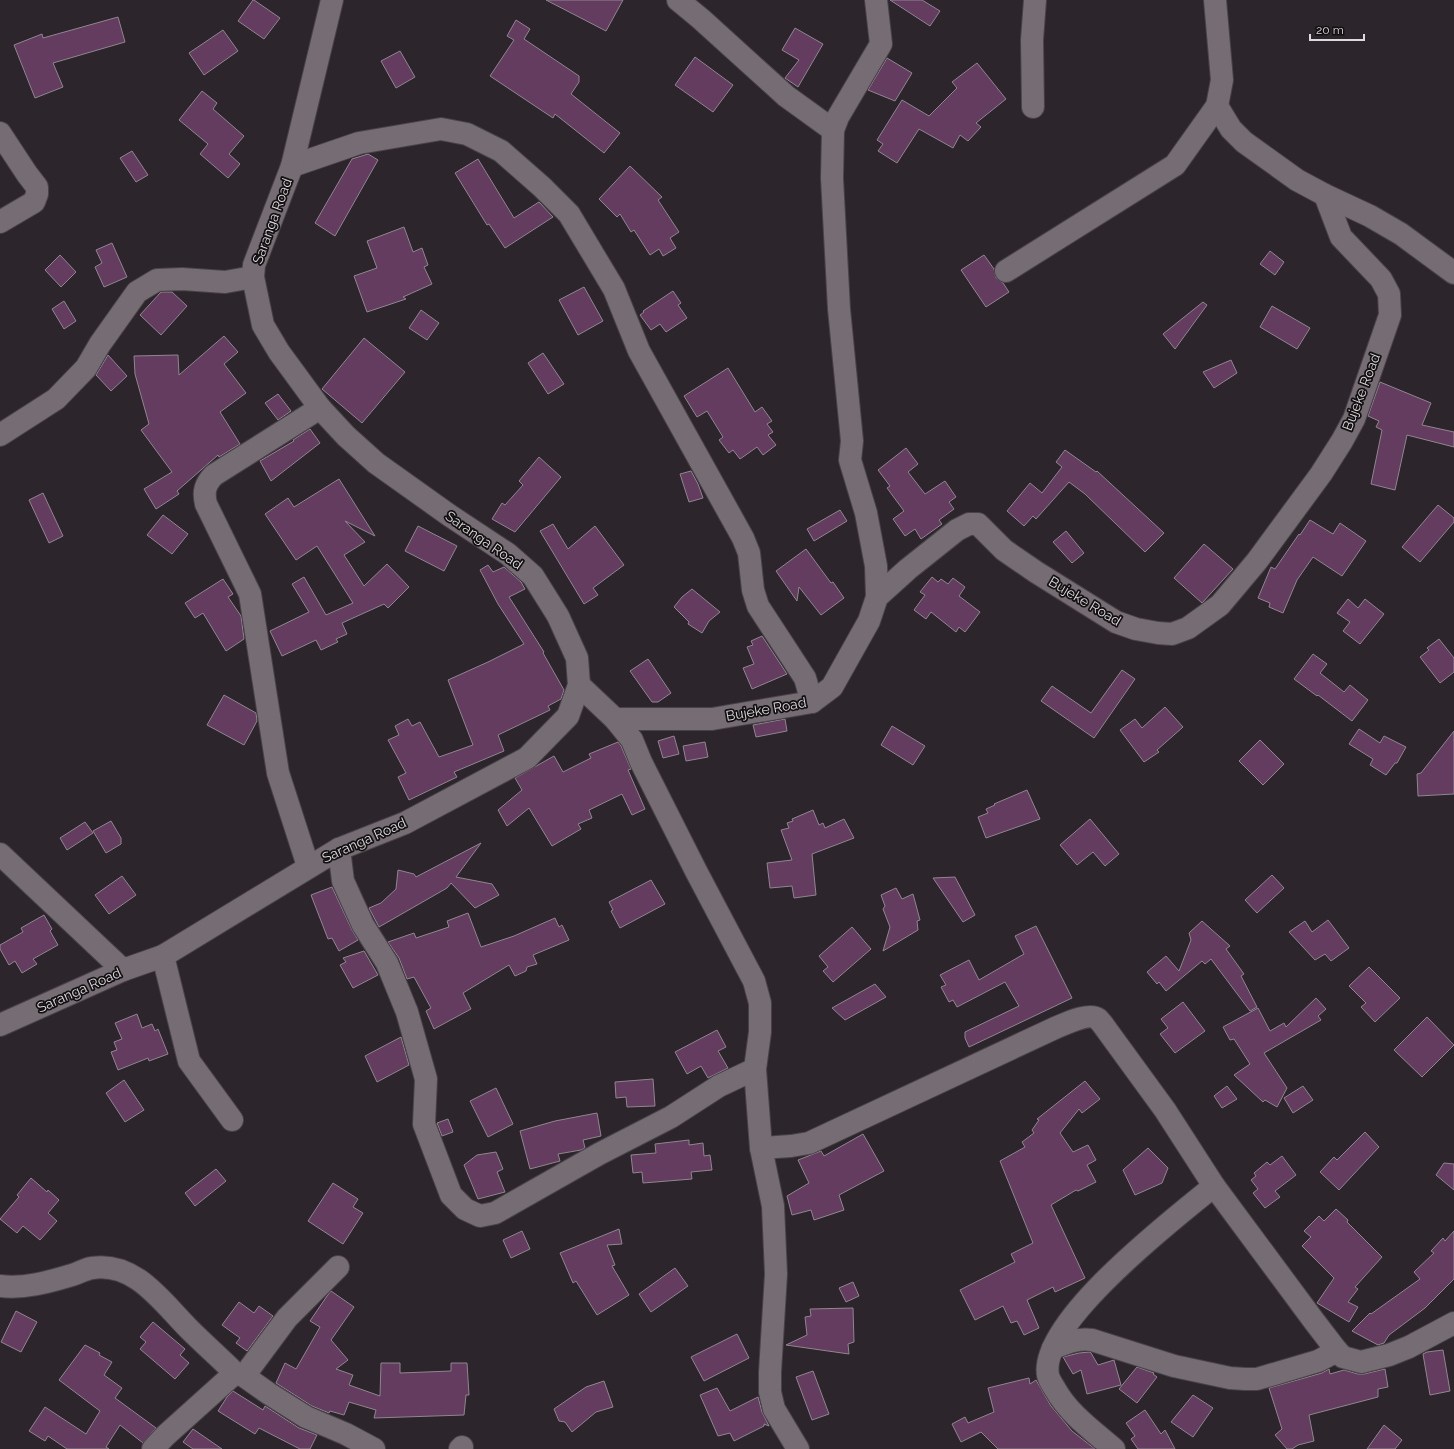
<svg xmlns="http://www.w3.org/2000/svg" width="1454" height="1449" font-family="Raleway,sans-serif">
<rect width="100%" height="100%" fill="#2c252c"/>
<g fill="#633c60" stroke="#8f868e">
<polygon points="253,0 254,0 280,18 264,39 238,21"/>
<polygon points="546,0 623,0 606,31"/>
<polygon points="890,0 922,0 940,11 930,26"/>
<polygon points="118,17 125,42 53,63 63,87 35,98 14,45 42,34 43,38"/>
<polygon points="516,20 530,29 524,39 579,76 579,82 571,94 620,133 604,153 555,114 553,118 490,76 514,40 507,36"/>
<polygon points="795,28 823,44 798,87 785,78 799,60 782,50"/>
<polygon points="223,30 238,51 204,75 189,53"/>
<polygon points="400,51 415,77 396,88 381,61"/>
<polygon points="695,57 733,85 713,112 675,85"/>
<polygon points="887,58 912,73 895,101 868,90"/>
<polygon points="977,63 1006,99 976,123 981,127 968,141 960,135 953,148 919,129 897,163 878,151 883,144 877,140 902,100 929,116 957,88 952,82"/>
<polygon points="202,91 217,103 213,109 244,136 229,154 240,164 228,178 200,154 208,144 179,120"/>
<polygon points="132,151 148,175 136,182 120,158"/>
<polygon points="368,154 378,160 335,236 315,223 352,159"/>
<polygon points="478,159 514,218 539,202 553,217 505,248 489,224 487,225 455,173"/>
<polygon points="630,166 662,197 658,200 679,232 670,238 676,248 663,256 659,249 650,255 634,230 631,232 620,214 617,217 599,199"/>
<polygon points="404,227 413,252 422,248 428,265 424,267 432,284 403,297 406,299 367,312 354,276 377,268 367,241"/>
<polygon points="112,243 127,277 104,287 95,267 102,263 96,250"/>
<polygon points="1270,251 1284,262 1275,275 1260,264"/>
<polygon points="60,255 76,272 61,287 45,270"/>
<polygon points="984,255 994,269 996,278 1003,283 1009,292 986,307 961,270"/>
<polygon points="584,287 603,321 578,335 559,300"/>
<polygon points="673,291 681,303 678,305 687,318 666,332 660,324 651,330 640,315 644,312 643,311"/>
<polygon points="161,292 172,292 187,306 161,335 140,315"/>
<polygon points="64,301 76,321 64,329 52,309"/>
<polygon points="1203,302 1207,305 1175,349 1163,334"/>
<polygon points="1272,306 1310,328 1297,349 1260,327"/>
<polygon points="421,310 439,323 427,340 409,328"/>
<polygon points="224,336 238,352 224,364 246,393 220,412 240,444 219,457 218,455 177,491 179,494 156,509 144,489 172,472 141,430 149,424 135,374 134,356 178,355 179,375"/>
<polygon points="364,338 405,372 362,423 322,389"/>
<polygon points="543,353 564,384 548,394 528,363"/>
<polygon points="108,355 127,376 111,391 96,375"/>
<polygon points="1231,360 1237,373 1214,388 1203,372"/>
<polygon points="728,368 755,412 762,407 772,421 767,424 773,432 768,435 776,445 763,455 757,447 740,459 733,450 729,453 719,440 723,437 707,411 697,417 684,396"/>
<polygon points="1380,382 1431,403 1422,425 1454,432 1454,447 1407,435 1395,490 1371,484 1382,430 1376,427 1379,421 1368,416"/>
<polygon points="278,394 291,411 278,420 265,403"/>
<polygon points="310,429 320,443 271,481 260,461 294,441 293,440"/>
<polygon points="906,448 918,464 908,472 925,494 945,481 956,497 949,502 954,509 939,520 942,524 921,539 915,529 905,536 893,519 904,511 887,488 890,486 878,470"/>
<polygon points="1065,450 1096,472 1097,471 1164,533 1145,552 1085,494 1069,482 1036,519 1033,516 1024,526 1007,511 1030,483 1042,493 1062,467 1056,462"/>
<polygon points="539,457 561,477 515,532 492,519 502,503 505,505 523,485 519,481"/>
<polygon points="691,471 698,484 703,498 689,502 680,474"/>
<polygon points="339,479 375,536 345,521 365,542 344,555 364,586 387,564 409,587 388,608 384,604 342,623 347,634 336,639 338,642 321,650 316,640 282,656 270,631 309,612 292,584 304,577 326,615 353,603 317,546 296,560 265,514 288,498 294,507"/>
<polygon points="43,493 63,536 49,543 29,500"/>
<polygon points="1438,505 1454,518 1454,522 1420,562 1402,547"/>
<polygon points="840,510 847,521 814,541 807,529"/>
<polygon points="163,515 188,534 172,554 147,535"/>
<polygon points="1310,520 1333,534 1340,523 1366,541 1342,576 1313,557 1297,580 1283,613 1269,607 1270,603 1258,598 1271,567 1275,569 1299,534 1300,535"/>
<polygon points="553,524 568,549 595,526 624,565 593,588 598,595 584,604 540,531"/>
<polygon points="418,526 457,546 444,571 405,551"/>
<polygon points="1066,531 1084,553 1072,563 1053,542"/>
<polygon points="1204,544 1233,569 1202,603 1174,578"/>
<polygon points="806,549 831,583 833,582 844,598 821,615 799,587 797,601 776,571"/>
<polygon points="488,565 493,572 504,567 521,582 525,589 509,597 544,652 543,653 564,690 561,699 548,706 550,710 498,735 504,751 454,772 457,777 409,800 398,777 406,773 388,740 399,735 395,726 408,719 412,726 420,722 439,757 473,745 448,680 488,662 524,644 498,604 480,570"/>
<polygon points="932,577 938,582 941,579 948,584 953,578 965,587 959,596 980,612 965,632 959,627 956,632 931,612 926,619 914,610 925,595 920,592"/>
<polygon points="223,579 233,594 228,597 241,616 244,639 226,651 203,613 195,618 185,603"/>
<polygon points="692,589 720,612 709,621 702,633 688,624 689,622 674,607 682,597"/>
<polygon points="1348,599 1358,608 1365,599 1384,614 1360,644 1343,631 1350,622 1337,613"/>
<polygon points="762,636 787,674 752,689 743,668 754,664 747,647 753,645 751,641"/>
<polygon points="1439,639 1454,658 1454,672 1440,683 1420,657 1429,650 1427,648"/>
<polygon points="1313,654 1327,664 1320,673 1344,692 1350,685 1368,700 1352,721 1318,695 1317,696 1294,679"/>
<polygon points="648,659 671,693 658,702 652,702 630,671"/>
<polygon points="1122,670 1135,679 1094,738 1041,701 1052,686 1091,713"/>
<polygon points="224,695 256,713 257,721 244,745 207,725"/>
<polygon points="1165,707 1183,727 1157,750 1159,752 1144,762 1120,730 1135,719 1142,728"/>
<polygon points="785,719 787,731 756,737 753,725"/>
<polygon points="892,726 925,746 913,765 881,745"/>
<polygon points="1359,729 1380,743 1384,736 1406,747 1397,763 1395,763 1386,775 1370,765 1373,759 1349,744"/>
<polygon points="1454,731 1454,794 1418,796 1417,774 1421,773"/>
<polygon points="674,736 679,754 663,758 658,741"/>
<polygon points="1260,740 1284,764 1263,785 1239,761"/>
<polygon points="618,742 621,746 631,769 628,770 645,809 632,815 622,794 589,810 592,818 578,824 581,829 552,846 529,808 507,826 498,810 522,790 515,778 554,756 563,772 591,758 589,754"/>
<polygon points="705,742 708,757 686,761 683,746"/>
<polygon points="1027,790 1040,819 986,838 978,817 988,813 986,809 995,805 994,804"/>
<polygon points="813,810 819,825 823,823 825,828 844,819 854,838 812,854 816,895 794,898 792,886 770,888 767,863 792,860 781,830 789,828 787,823 793,821 792,819"/>
<polygon points="1090,819 1119,854 1105,866 1093,852 1077,865 1060,845"/>
<polygon points="111,821 121,838 121,844 106,853 93,831"/>
<polygon points="85,822 93,833 67,850 60,838"/>
<polygon points="481,843 456,877 492,884 499,895 475,908 451,883 447,888 379,927 369,908 381,903 396,889 398,870 414,874 416,877"/>
<polygon points="1272,875 1284,888 1257,913 1245,900"/>
<polygon points="122,876 136,895 109,914 95,895"/>
<polygon points="955,877 975,915 963,922 933,878"/>
<polygon points="651,880 665,904 620,928 611,911 613,910 609,902"/>
<polygon points="332,887 352,930 358,940 339,951 332,938 328,939 311,895"/>
<polygon points="896,888 902,899 913,894 920,920 917,921 918,930 883,951 890,927 883,909 885,906 881,895"/>
<polygon points="468,913 481,947 514,936 555,918 559,927 562,925 569,940 533,955 537,964 527,967 526,971 515,976 509,965 463,993 471,1009 434,1029 426,1011 431,1008 414,977 407,979 399,958 388,942 414,933 416,938 449,927 447,921"/>
<polygon points="44,915 52,929 50,931 58,945 33,959 37,964 22,973 15,961 9,965 0,949 0,945 23,932 21,928"/>
<polygon points="1328,920 1349,948 1331,961 1325,954 1315,960 1289,932 1305,921 1312,932"/>
<polygon points="1202,921 1230,946 1226,949 1244,974 1241,976 1257,1007 1250,1011 1211,959 1205,964 1202,961 1166,991 1159,982 1157,984 1147,972 1166,956 1179,971 1191,940 1189,933"/>
<polygon points="1036,926 1072,998 969,1047 965,1038 965,1032 1019,1006 1005,982 957,1007 953,1000 949,1002 941,987 946,985 940,975 969,960 979,980 1024,954 1015,936"/>
<polygon points="852,927 871,949 833,982 823,971 828,967 819,956"/>
<polygon points="364,951 378,975 353,988 340,965 346,962 343,958"/>
<polygon points="1369,967 1400,998 1375,1022 1361,1007 1366,1003 1349,986"/>
<polygon points="875,984 886,997 845,1020 832,1008"/>
<polygon points="1316,998 1326,1009 1318,1016 1321,1020 1264,1053 1287,1088 1277,1107 1265,1100 1263,1102 1234,1075 1250,1064 1234,1039 1230,1040 1223,1027 1258,1008 1270,1031 1284,1023 1286,1027"/>
<polygon points="1183,1002 1205,1031 1175,1053 1160,1034 1168,1028 1161,1019"/>
<polygon points="137,1014 142,1028 152,1024 155,1031 158,1029 168,1054 149,1061 148,1058 118,1070 111,1052 117,1050 114,1042 122,1039 115,1023"/>
<polygon points="1427,1017 1454,1045 1422,1077 1394,1050"/>
<polygon points="717,1030 726,1047 718,1051 728,1068 708,1078 701,1066 687,1074 675,1052"/>
<polygon points="401,1037 409,1065 377,1082 365,1056"/>
<polygon points="653,1079 655,1106 627,1107 626,1097 616,1098 615,1082"/>
<polygon points="124,1080 144,1110 125,1122 106,1093"/>
<polygon points="1085,1081 1100,1099 1082,1113 1079,1109 1060,1133 1073,1152 1088,1145 1096,1160 1087,1165 1096,1182 1078,1191 1076,1190 1051,1205 1085,1278 1055,1292 1053,1287 1027,1300 1039,1328 1024,1335 1017,1321 1011,1323 1003,1306 975,1320 960,1290 1015,1262 1011,1254 1033,1243 1000,1161 1025,1147 1022,1142 1034,1133 1032,1130 1039,1120 1037,1119"/>
<polygon points="1227,1086 1237,1099 1222,1108 1214,1096"/>
<polygon points="1303,1086 1313,1100 1293,1113 1284,1098"/>
<polygon points="496,1088 513,1124 488,1137 470,1101"/>
<polygon points="597,1113 601,1136 583,1140 585,1148 581,1150 558,1154 560,1161 530,1169 520,1131 555,1121"/>
<polygon points="448,1119 453,1132 442,1136 437,1123"/>
<polygon points="1365,1132 1379,1147 1339,1190 1320,1172 1334,1157 1337,1160"/>
<polygon points="863,1134 884,1171 839,1195 844,1210 814,1220 811,1210 792,1215 787,1196 809,1183 798,1160 821,1151 824,1156"/>
<polygon points="689,1140 689,1145 703,1143 704,1156 710,1155 712,1170 691,1172 692,1179 643,1183 642,1172 633,1173 631,1155 656,1153 655,1144"/>
<polygon points="1148,1148 1168,1168 1162,1183 1135,1195 1123,1170"/>
<polygon points="496,1152 503,1169 497,1172 505,1192 478,1199 464,1165 477,1155"/>
<polygon points="1282,1156 1296,1175 1275,1191 1280,1197 1265,1208 1253,1193 1258,1189 1251,1180 1256,1176 1254,1173 1267,1162 1270,1165"/>
<polygon points="1444,1163 1454,1164 1454,1190 1436,1175"/>
<polygon points="216,1169 226,1181 195,1206 185,1193"/>
<polygon points="31,1178 47,1192 48,1190 59,1200 48,1213 57,1221 40,1240 23,1226 17,1233 0,1219 19,1197 17,1195"/>
<polygon points="333,1183 358,1199 353,1207 363,1213 343,1244 308,1221"/>
<polygon points="1336,1209 1348,1220 1347,1222 1382,1257 1355,1287 1358,1289 1348,1302 1358,1307 1349,1322 1317,1303 1334,1278 1302,1246 1311,1237 1304,1231 1319,1216 1324,1221"/>
<polygon points="619,1229 622,1244 607,1245 615,1265 612,1266 629,1295 597,1315 576,1281 573,1283 560,1253"/>
<polygon points="522,1231 530,1249 511,1258 503,1240"/>
<polygon points="1454,1231 1454,1279 1425,1308 1389,1335 1384,1343 1378,1345 1352,1331 1370,1313 1371,1314 1420,1279 1414,1272 1434,1253 1431,1251 1443,1238 1445,1241"/>
<polygon points="675,1268 688,1286 651,1312 639,1294"/>
<polygon points="853,1282 859,1296 846,1302 839,1288"/>
<polygon points="331,1291 354,1307 331,1340 348,1360 336,1369 353,1375 349,1385 380,1396 381,1363 400,1363 400,1373 451,1371 451,1363 467,1363 469,1395 466,1395 464,1415 374,1418 376,1410 349,1402 344,1415 330,1411 329,1413 312,1406 276,1383 285,1363 296,1369 320,1327 310,1321 327,1296"/>
<polygon points="239,1302 254,1313 259,1306 273,1316 247,1351 236,1343 240,1338 222,1325"/>
<polygon points="853,1308 854,1342 848,1344 849,1354 786,1345 807,1335 805,1317 811,1316 810,1309"/>
<polygon points="16,1311 37,1322 21,1352 1,1342"/>
<polygon points="153,1322 185,1349 180,1355 189,1363 175,1379 140,1349 146,1342 140,1337"/>
<polygon points="737,1334 749,1358 704,1381 691,1357"/>
<polygon points="85,1345 100,1353 99,1355 112,1362 104,1375 122,1388 115,1398 156,1428 143,1443 120,1425 106,1447 109,1449 67,1449 48,1436 45,1441 29,1431 45,1407 86,1434 100,1411 59,1380"/>
<polygon points="1443,1350 1450,1391 1430,1395 1423,1354 1427,1352"/>
<polygon points="1090,1352 1091,1353 1098,1365 1114,1360 1121,1385 1087,1394 1081,1370 1073,1374 1063,1357 1079,1353"/>
<polygon points="1137,1367 1154,1373 1153,1374 1157,1377 1137,1403 1119,1389"/>
<polygon points="1329,1369 1330,1374 1344,1370 1358,1374 1364,1374 1385,1369 1388,1387 1378,1389 1378,1397 1309,1415 1314,1441 1298,1445 1292,1449 1287,1449 1275,1435 1282,1429 1269,1388 1322,1373"/>
<polygon points="813,1371 829,1414 812,1420 796,1377"/>
<polygon points="1029,1378 1030,1384 1036,1380 1051,1406 1072,1431 1095,1449 998,1449 981,1432 961,1442 952,1424 965,1417 968,1423 994,1412 988,1388"/>
<polygon points="604,1381 613,1407 596,1412 572,1432 565,1422 559,1421 554,1409 586,1387"/>
<polygon points="717,1388 730,1411 758,1397 762,1412 769,1426 764,1424 764,1426 734,1441 730,1433 718,1436 700,1395"/>
<polygon points="233,1391 263,1410 265,1406 299,1428 317,1435 310,1449 300,1449 259,1428 255,1434 218,1411 227,1397"/>
<polygon points="1193,1395 1213,1408 1193,1437 1171,1422"/>
<polygon points="1145,1410 1161,1434 1165,1430 1175,1449 1138,1449 1131,1439 1135,1436 1126,1423"/>
<polygon points="1384,1425 1402,1440 1395,1449 1367,1449"/>
<polygon points="193,1429 222,1449 193,1449 183,1442"/>
</g>
<g fill="none" stroke-linecap="round" stroke-linejoin="round">
<g stroke="#494349" stroke-width="24">
<g id="minor">
<polyline points="678,0 701,19 786,96 833,130"/>
<polyline points="876,0 881,44 838,117 833,130 832,178 839,309 852,441 850,460 866,513 876,566 877,597"/>
<polyline points="1217,106 1231,129 1244,142 1297,180 1325,195 1370,216 1401,234 1454,273"/>
<polyline points="1033,107 1032,40 1035,0"/>
<polyline points="0,133 27,174 37,187 37,194 34,202 0,222"/>
<polyline points="292,166 359,143 441,129 467,134 501,151 542,187 569,214 614,289 639,351 743,538 749,553 753,590 758,606 805,678 812,702"/>
<polyline points="1006,271 1175,165 1217,106 1222,80 1215,0"/>
<polyline points="0,435 56,399 86,368 100,344 137,292 157,280 182,279 225,282 253,277"/>
<polyline points="579,685 615,719 632,740 641,762 696,871 754,981 760,1003 760,1032 755,1069 761,1148 773,1206 776,1274 770,1372 770,1392 774,1409 798,1449"/>
<polyline points="615,719 712,719 812,702 832,687 869,621 877,597 908,569 957,530 969,524 978,524 1004,550 1036,572 1116,622 1136,629 1158,633 1172,634 1188,628 1220,605 1257,561 1321,474 1342,441 1354,419 1390,315 1389,294 1381,279 1341,237 1325,195"/>
<polyline points="339,849 343,881 363,925 387,963 407,1012 426,1079 424,1124 451,1195 465,1209 480,1216 495,1213 599,1154 671,1117 719,1086 755,1069"/>
<polyline points="0,854 123,970"/>
<path d="M 308,866 L 278,773 L 250,594 L 206,504 C 203,492 205,484 214,475 L 320,408"/>
<polyline points="163,956 189,1061 232,1120"/>
<polyline points="0,1025 123,970 163,956 339,849 405,823 527,758 568,716 579,685 577,658 558,616 533,576 508,554 449,515 376,463 346,436 320,408 279,352 263,325 253,277 254,265 292,166 332,0"/>
<path d="M 761,1148 L 791,1146 L 809,1143 L 1055,1028 C 1065,1024 1089,1012 1098,1019 C 1101,1022 1104,1026 1106,1029 L 1165,1110 L 1214,1186 L 1314,1321 L 1337,1351 L 1343,1357 L 1361,1362 L 1389,1355 L 1409,1347 L 1454,1323"/>
<path d="M 0,1286 C 24,1289 49,1282 72,1275 C 79,1273 85,1269 92,1268 C 135,1261 162,1302 189,1329 C 204,1344 220,1358 235,1373 L 244,1376 L 268,1393 L 306,1417 L 346,1434 L 374,1449"/>
<path d="M 1053,1348 C 1066,1343 1077,1338 1092,1340 L 1174,1366 L 1230,1378 L 1245,1379 L 1257,1379 L 1318,1361 L 1337,1351"/>
<polyline points="244,1376 287,1318 338,1267"/>
<polyline points="153,1449 165,1436 235,1373"/>
<polyline points="460,1449 462,1447"/>
<path d="M 1114,1449 C 1092,1430 1069,1414 1055,1389 C 1052,1384 1049,1380 1048,1375 C 1038,1323 1176,1217 1214,1186"/>
</g>
</g>
<use href="#minor" stroke="#756c74" stroke-width="22"/>
</g>
<g text-anchor="middle" stroke-width="3.5" stroke-linejoin="round" paint-order="stroke">
<g font-size="14" fill="#ded9de" stroke="#131012">
<text transform="translate(272 221) rotate(-70)" y="5">Saranga Road</text>
<text transform="translate(1361 392) rotate(-69)" y="5">Bujeke Road</text>
<text transform="translate(484 540) rotate(35)" y="5">Saranga Road</text>
<text transform="translate(1085 601) rotate(31)" y="5">Bujeke Road</text>
<text transform="translate(766 709) rotate(-10)" y="5">Bujeke Road</text>
<text transform="translate(364 840) rotate(-24)" y="5">Saranga Road</text>
<text transform="translate(79 990) rotate(-24)" y="5">Saranga Road</text>
</g>
</g>
<path d="M1310 34v6h54v-6" fill="none" stroke="#ded9de" stroke-width="2"/>
<text x="1316" y="34" font-size="12" fill="#ded9de" stroke="#131012" stroke-width="3" paint-order="stroke">20 m</text>
</svg>
